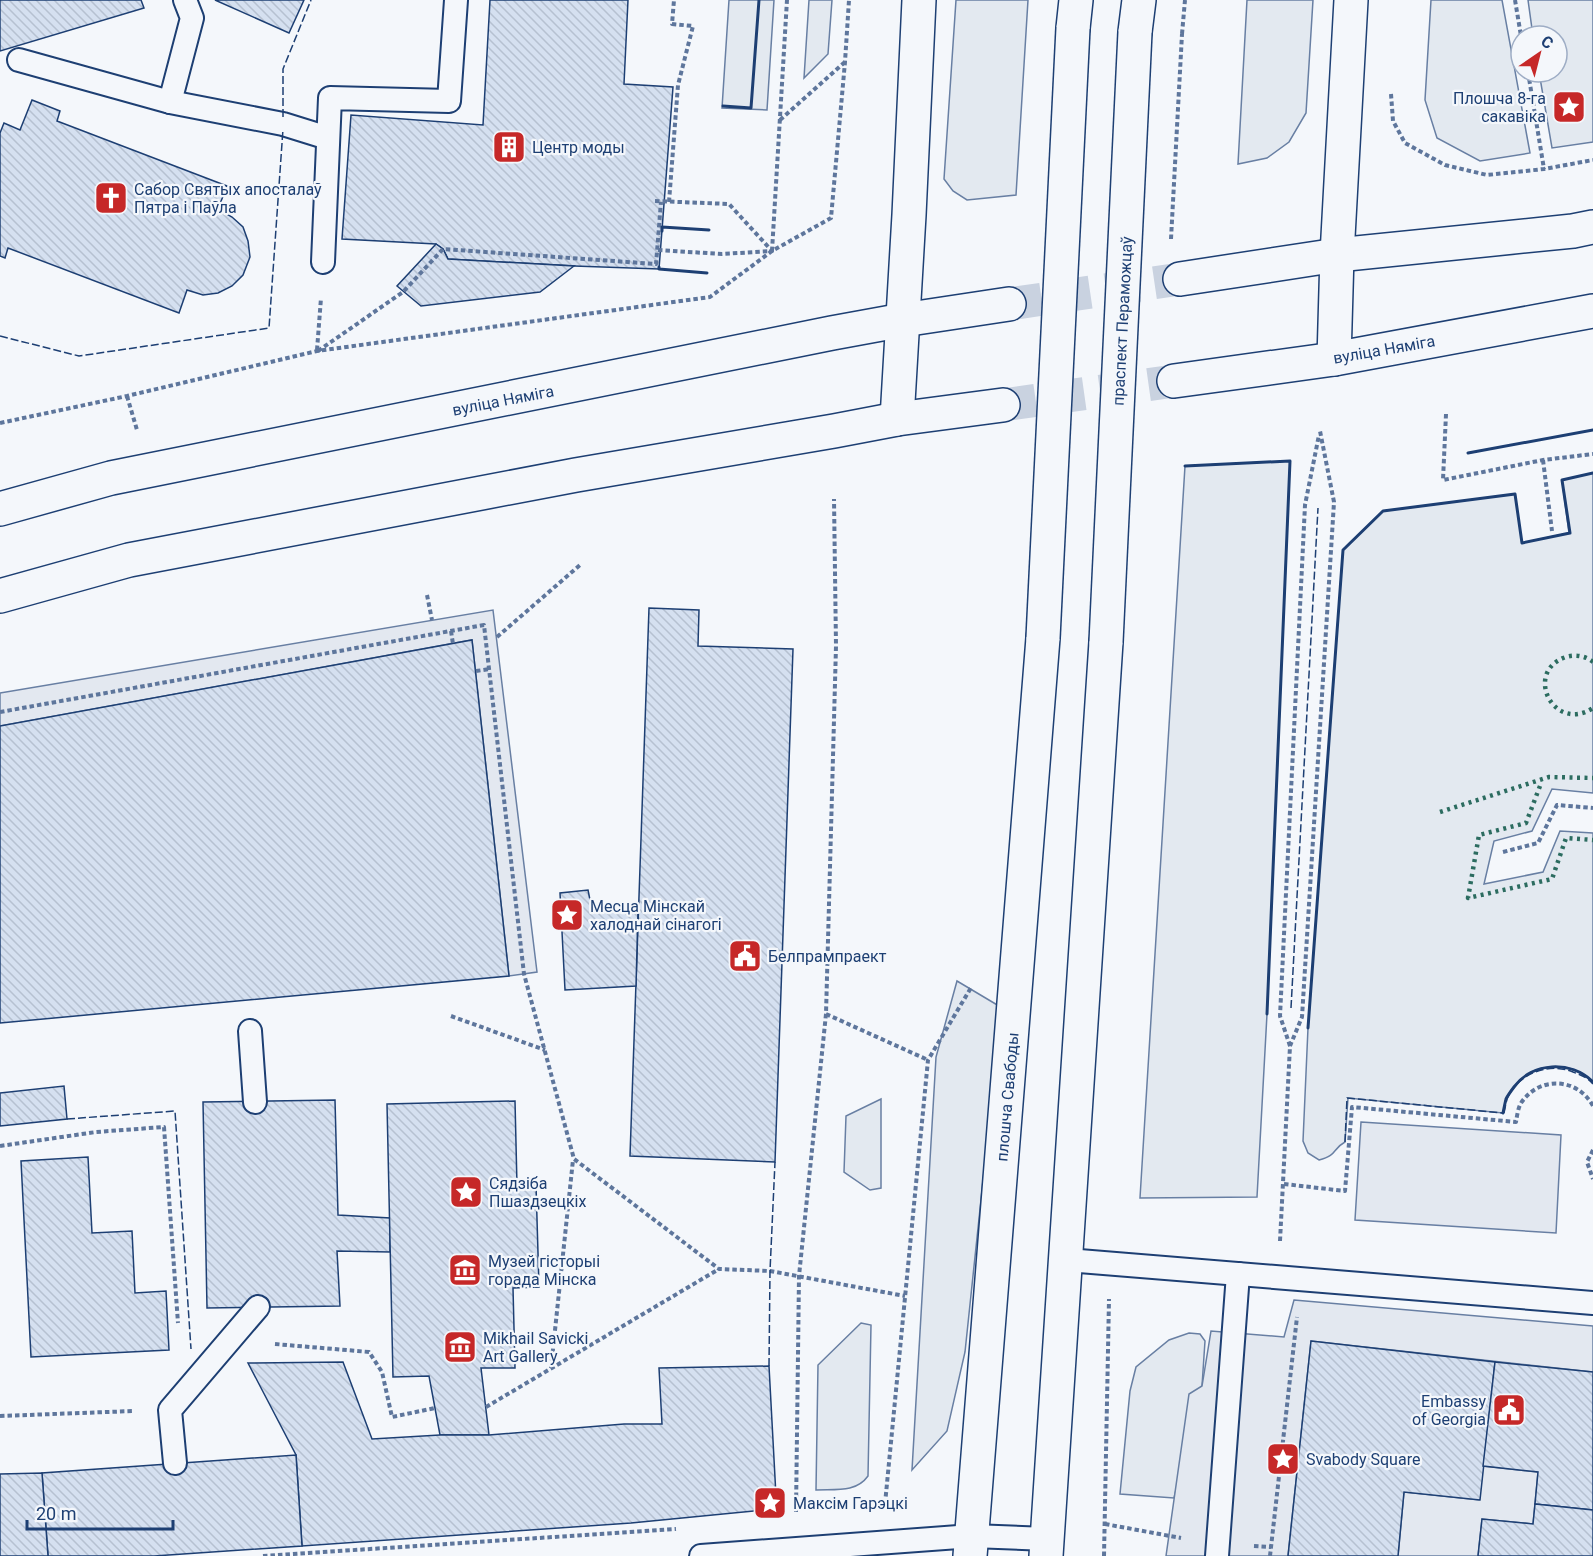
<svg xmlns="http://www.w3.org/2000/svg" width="1593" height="1556" font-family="Roboto,sans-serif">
<defs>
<pattern id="building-back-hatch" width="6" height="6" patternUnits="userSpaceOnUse" patternTransform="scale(1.5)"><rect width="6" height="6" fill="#d5e0f0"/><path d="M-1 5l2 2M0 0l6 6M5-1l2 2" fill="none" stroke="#b6c1d1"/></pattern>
</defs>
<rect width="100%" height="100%" fill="#f4f7fb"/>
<g fill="#e3e9f0" stroke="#687fa3" stroke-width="1.5">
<polygon points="729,0 774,0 767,110 722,108"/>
<polygon points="809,0 832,0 828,54 804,78"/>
<polygon points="956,0 1028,0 1016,195 967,200 953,191 944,179"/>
<polygon points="1247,0 1313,0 1306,113 1289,142 1267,158 1238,164"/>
<polygon points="1431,0 1502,0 1530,153 1480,161 1437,138 1425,100"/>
<polygon points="1528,0 1593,0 1593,142 1552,148 1539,72 1557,72 1557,36 1533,36"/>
<polygon points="1290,461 1267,1014 1257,1197 1140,1198 1185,466"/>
<path d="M 1593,473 L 1593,793 L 1552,789 L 1532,831 L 1494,841 L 1484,884 L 1543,872 L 1560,831 L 1593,833 L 1593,1082 C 1571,1060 1532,1062 1514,1087 C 1511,1091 1508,1095 1506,1099 C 1505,1103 1504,1108 1503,1113 L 1348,1098 L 1345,1142 C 1332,1149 1338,1155 1319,1160 L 1308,1153 L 1303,1141 L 1308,1028 L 1343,550 L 1383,511 L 1515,494 L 1522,543 L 1569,533 L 1562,480 Z"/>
<polygon points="957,981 999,1006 986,1152 965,1352 947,1431 912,1470 936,1057"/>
<polygon points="881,1099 881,1188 870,1190 844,1172 846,1116"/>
<path d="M 861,1323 L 871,1325 L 868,1476 C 856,1493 835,1489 816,1490 L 818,1365 Z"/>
<polygon points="1189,1333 1200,1334 1205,1341 1202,1386 1174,1498 1120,1494 1130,1391 1136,1367 1169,1340"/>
</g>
<g fill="#e3e8f0" stroke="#687fa3" stroke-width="1.5">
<polygon points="493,610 537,972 509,976 472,640 0,726 0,693"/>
<polygon points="1361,1122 1561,1135 1556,1233 1355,1220"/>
<polygon points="1294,1300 1593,1326 1593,1372 1311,1341 1288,1556 1166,1556 1189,1394 1202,1386 1211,1331 1284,1337"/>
<polygon points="1483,1466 1538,1472 1533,1524 1482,1519 1478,1556 1398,1556 1404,1492 1479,1500"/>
</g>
<g fill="url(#building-back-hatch)" stroke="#1d3f73" stroke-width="1.5">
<polygon points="0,0 141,0 144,8 0,51"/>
<polygon points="215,0 304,0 289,33"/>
<polygon points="490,0 628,0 624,84 673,87 659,269 574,266 448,259 443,249 436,244 342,239 351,115 483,125"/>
<polygon points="32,100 60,111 57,121 227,186 218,209 232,217 243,227 248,241 250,257 243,275 232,286 218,293 203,295 187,290 179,313 8,248 5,258 0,256 0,133 4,123 20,130"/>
<polygon points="436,244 443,249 448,259 574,266 540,292 421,306 397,286"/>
<polygon points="649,608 699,610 698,646 793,649 775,1162 630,1156"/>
<polygon points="472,640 509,976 0,1023 0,726"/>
<polygon points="588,890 592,910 638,910 636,986 565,990 560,893"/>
<polygon points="64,1086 67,1119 0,1126 0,1093"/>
<polygon points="335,1100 338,1215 390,1218 390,1252 337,1251 340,1306 207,1308 203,1102"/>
<polygon points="515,1101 517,1186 536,1185 539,1287 513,1288 515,1368 481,1368 489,1435 440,1435 429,1376 393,1377 387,1104"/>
<polygon points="88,1157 92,1233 132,1231 135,1293 166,1291 169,1350 31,1357 21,1161"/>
<polygon points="1311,1341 1495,1362 1480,1500 1404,1492 1398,1556 1288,1556"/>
<polygon points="343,1362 372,1439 440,1435 489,1435 624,1424 662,1424 659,1368 769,1366 776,1496 764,1510 631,1523 302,1546 296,1455 248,1363"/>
<polygon points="1495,1362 1593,1372 1593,1510 1535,1504 1538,1472 1483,1466"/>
<polygon points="296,1455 302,1546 154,1556 48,1556 42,1473"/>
<polygon points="42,1473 48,1556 0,1556 0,1474"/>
<polygon points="1535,1504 1593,1510 1593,1556 1478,1556 1482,1519 1533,1524"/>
</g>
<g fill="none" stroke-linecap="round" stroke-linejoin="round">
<g stroke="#c9d2e0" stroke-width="33" stroke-dasharray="33 16" stroke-linecap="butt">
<polyline points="1009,304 1180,279"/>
<polyline points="1003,405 1174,381"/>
</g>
<g stroke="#1d3f73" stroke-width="26">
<g id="lane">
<polyline points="19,60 170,102 283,124 328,138"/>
<polyline points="170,102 192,18 185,0"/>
<polyline points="323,262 330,98 449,101 456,0"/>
<polyline points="250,1031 255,1102"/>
<polyline points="1067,1260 1593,1303"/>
<polyline points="175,1463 170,1410 258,1307"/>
<polyline points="701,1556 972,1536 1047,1539"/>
<polyline points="1217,1556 1238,1274"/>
</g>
</g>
<g stroke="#1d3f73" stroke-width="36">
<g id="primary">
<polyline points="1073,28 1076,0"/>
<polyline points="1135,32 1139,0"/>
<polyline points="1180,279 1337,255 1573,231 1593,227"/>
<polyline points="1334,359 1337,255 1351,0"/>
<polyline points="1174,381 1334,359 1593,311"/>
<polyline points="897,419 909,215 919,0"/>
<polyline points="0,509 111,478 832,333 903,320 1009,304"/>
<polyline points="0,596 129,560 576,475 834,431 897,419 1003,405"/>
<polyline points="970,1556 1043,638"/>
<polyline points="1046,1556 1106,642"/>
</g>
</g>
<g stroke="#5e769c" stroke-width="4" stroke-dasharray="4.5 3" stroke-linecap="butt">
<polyline points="1515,0 1521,36"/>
<polyline points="1182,34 1185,0"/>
<polyline points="1528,72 1544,169"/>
<polyline points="1391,94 1393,121 1405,143 1445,165 1487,175 1544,169 1593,160"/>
<polyline points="780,120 845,62"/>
<polyline points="655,201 729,204 772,251 722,254 657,250"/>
<polyline points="669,202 678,85 693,26 672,24 674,0"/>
<polyline points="772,251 787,0"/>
<polyline points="317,350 321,298"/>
<polyline points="318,351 403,292 443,249 656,264 661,202"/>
<polyline points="127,396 137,430"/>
<polyline points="1446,414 1443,480 1543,460 1593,454"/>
<polyline points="0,423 127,396 317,351 710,297 772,251 831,218 845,62 849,0"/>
<polyline points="1543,460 1552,531"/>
<polyline points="427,595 432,620"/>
<polyline points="451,631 453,644"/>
<polyline points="497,637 580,565"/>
<polyline points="476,671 490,669"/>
<polyline points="0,712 484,625 524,974 574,1159 719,1269 770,1271 905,1296"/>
<polyline points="1503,852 1538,843 1557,805 1593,808"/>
<polyline points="826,1014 928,1060"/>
<polyline points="451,1016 545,1050"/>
<polyline points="1290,1046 1280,1016 1305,505 1319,435"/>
<polyline points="0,1146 96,1132 164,1127 178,1323"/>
<polyline points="1593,1150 1587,1162 1593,1179"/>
<path d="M 1284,1184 L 1345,1191 L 1352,1107 L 1516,1122 C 1517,1116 1518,1108 1521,1103 C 1539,1076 1577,1077 1593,1106"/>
<polyline points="1280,1241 1290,1046 1302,1017 1334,502 1320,431"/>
<polyline points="275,1344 369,1352 382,1372 392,1417 435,1408"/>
<polyline points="551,1368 573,1160"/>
<polyline points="486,1407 719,1269"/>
<polyline points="0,1416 134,1411"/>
<polyline points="885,1504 928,1060 972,986"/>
<polyline points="796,1512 799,1276 826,1014 836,646 834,499"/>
<polyline points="1105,1524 1181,1538"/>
<polyline points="1254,1546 1271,1547"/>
<polyline points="263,1556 676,1529"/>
<polyline points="1104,1556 1109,1299"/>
<polyline points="1270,1556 1297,1317"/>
</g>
<use href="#lane" stroke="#f4f7fb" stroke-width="22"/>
<use href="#primary" stroke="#f4f7fb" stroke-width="33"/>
<g stroke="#1d3f73" stroke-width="36" stroke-linecap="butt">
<g id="primary-bridge">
<polyline points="1043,638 1073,28"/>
<polyline points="1106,642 1135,32"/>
</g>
</g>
<polyline stroke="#5e769c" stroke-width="4" stroke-dasharray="4.5 3" stroke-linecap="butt" points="1171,239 1182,34"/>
<use href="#primary-bridge" stroke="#f4f7fb" stroke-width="33"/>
<g stroke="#2c6c60" stroke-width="4.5" stroke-dasharray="3 4.5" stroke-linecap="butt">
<path d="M 1593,662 C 1586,656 1575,654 1566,657 C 1523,671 1553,734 1593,708"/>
<polyline points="1540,786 1526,823 1479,835 1468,898 1552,879 1566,838 1593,840"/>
<polyline points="1440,812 1549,777 1593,778"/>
</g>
<g stroke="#1d3f73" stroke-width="1.5" stroke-dasharray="8 3" stroke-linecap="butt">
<polyline points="283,117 283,69 311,0"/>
<polyline points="0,336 79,356 269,328 283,129"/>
<polyline points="1291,1008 1318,508"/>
<path d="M 1504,1113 C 1505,1108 1506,1103 1507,1099 C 1518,1073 1549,1062 1573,1072 C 1581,1075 1587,1077 1593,1084"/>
<polyline points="67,1119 175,1111 191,1349"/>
<polyline points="1345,1142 1347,1098 1503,1113"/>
<polyline points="769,1366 770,1271 775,1162"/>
</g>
<g stroke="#1d3f73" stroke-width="3">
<polyline points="723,106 751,108 759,0"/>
<polyline points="662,231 662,227 709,230"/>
<polyline points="659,267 659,269 707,273"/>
<polyline points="1468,453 1593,430"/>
<polyline points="1185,466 1290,461 1267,1014"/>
<polyline points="1308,1028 1343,550 1383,511 1515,494 1522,543 1570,533 1562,480 1593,473"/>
<path d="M 1503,1113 C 1504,1108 1505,1103 1506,1099 C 1508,1095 1511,1091 1514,1087 C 1532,1062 1571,1060 1593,1082"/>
</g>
</g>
<defs>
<g id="sight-square" transform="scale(1.725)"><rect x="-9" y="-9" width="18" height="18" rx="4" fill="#c62828" stroke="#f4f7fb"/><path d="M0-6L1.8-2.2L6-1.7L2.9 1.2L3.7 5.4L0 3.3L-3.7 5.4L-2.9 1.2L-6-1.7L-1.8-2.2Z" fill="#fff"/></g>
<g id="building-square" transform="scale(1.725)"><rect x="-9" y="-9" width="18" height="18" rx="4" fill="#c62828" stroke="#f4f7fb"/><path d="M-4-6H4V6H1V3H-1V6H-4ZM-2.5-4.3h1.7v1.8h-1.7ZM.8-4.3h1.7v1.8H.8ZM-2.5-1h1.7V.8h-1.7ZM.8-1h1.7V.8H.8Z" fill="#fff"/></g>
<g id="church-square" transform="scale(1.725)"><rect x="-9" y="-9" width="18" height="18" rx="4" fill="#c62828" stroke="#f4f7fb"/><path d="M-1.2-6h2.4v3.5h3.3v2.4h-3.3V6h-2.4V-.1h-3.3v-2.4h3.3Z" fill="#fff"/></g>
<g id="civic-square" transform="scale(1.725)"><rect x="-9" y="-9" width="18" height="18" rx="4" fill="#c62828" stroke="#f4f7fb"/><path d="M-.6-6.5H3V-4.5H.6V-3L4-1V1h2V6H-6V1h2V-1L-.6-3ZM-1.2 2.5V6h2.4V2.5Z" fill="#fff"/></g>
<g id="museum-square" transform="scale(1.725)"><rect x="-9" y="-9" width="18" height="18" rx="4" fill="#c62828" stroke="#f4f7fb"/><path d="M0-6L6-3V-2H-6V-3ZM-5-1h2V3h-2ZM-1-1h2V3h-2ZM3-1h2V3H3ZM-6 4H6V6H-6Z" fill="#fff"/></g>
</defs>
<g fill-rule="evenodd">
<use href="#sight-square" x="1569" y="107"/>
<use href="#building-square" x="509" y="147"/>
<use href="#church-square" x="111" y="198"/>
<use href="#sight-square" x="567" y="915"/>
<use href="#civic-square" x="745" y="956"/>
<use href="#sight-square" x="466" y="1192"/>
<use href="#museum-square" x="465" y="1270"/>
<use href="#museum-square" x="460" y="1347"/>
<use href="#civic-square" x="1509" y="1410"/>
<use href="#sight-square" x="1283" y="1459"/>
<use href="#sight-square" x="770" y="1503"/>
</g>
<g text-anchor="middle" stroke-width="4.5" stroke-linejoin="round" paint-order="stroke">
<g font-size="16" fill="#1d3f73" stroke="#f4f7fb" text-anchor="start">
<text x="1546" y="104" text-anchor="end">Плошча 8-га<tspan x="1546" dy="18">сакавіка</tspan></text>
<text x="532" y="153">Центр моды</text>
<text x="134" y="195">Сабор Святых апосталаў<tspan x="134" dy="18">Пятра і Паўла</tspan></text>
<text x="590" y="912">Месца Мінскай<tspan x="590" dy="18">халоднай сінагогі</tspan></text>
<text x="768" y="962">Белпрампраект</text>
<text x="489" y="1189">Сядзіба<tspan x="489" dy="18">Пшаздзецкіх</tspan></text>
<text x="488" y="1267">Музей гісторыі<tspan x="488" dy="18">горада Мінска</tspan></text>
<text x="483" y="1344">Mikhail Savicki<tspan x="483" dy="18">Art Gallery</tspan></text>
<text x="1486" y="1407" text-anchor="end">Embassy<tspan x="1486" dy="18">of Georgia</tspan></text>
<text x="1306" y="1465">Svabody Square</text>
<text x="793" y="1509">Максім Гарэцкі</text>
</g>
<g font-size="16" fill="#1d3f73" stroke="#f4f7fb">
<text transform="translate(1122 321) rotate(-87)" y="6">праспект Пераможцаў</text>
<text transform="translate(1384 349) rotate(-10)" y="6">вуліца Няміга</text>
<text transform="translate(503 400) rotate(-11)" y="6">вуліца Няміга</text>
<text transform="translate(1007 1097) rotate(-85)" y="6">плошча Свабоды</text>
</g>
</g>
<g transform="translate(1539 54) rotate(35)"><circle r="28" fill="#f4f7fb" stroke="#9eadc5" stroke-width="1.5"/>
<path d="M0-4.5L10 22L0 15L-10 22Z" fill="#c62828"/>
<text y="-9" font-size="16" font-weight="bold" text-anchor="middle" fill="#1d3f73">С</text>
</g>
<path d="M27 1520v9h146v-9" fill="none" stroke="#1d3f73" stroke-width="3"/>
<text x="36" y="1520" font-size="18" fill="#1d3f73" stroke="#f4f7fb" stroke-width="4.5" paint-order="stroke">20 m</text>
</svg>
